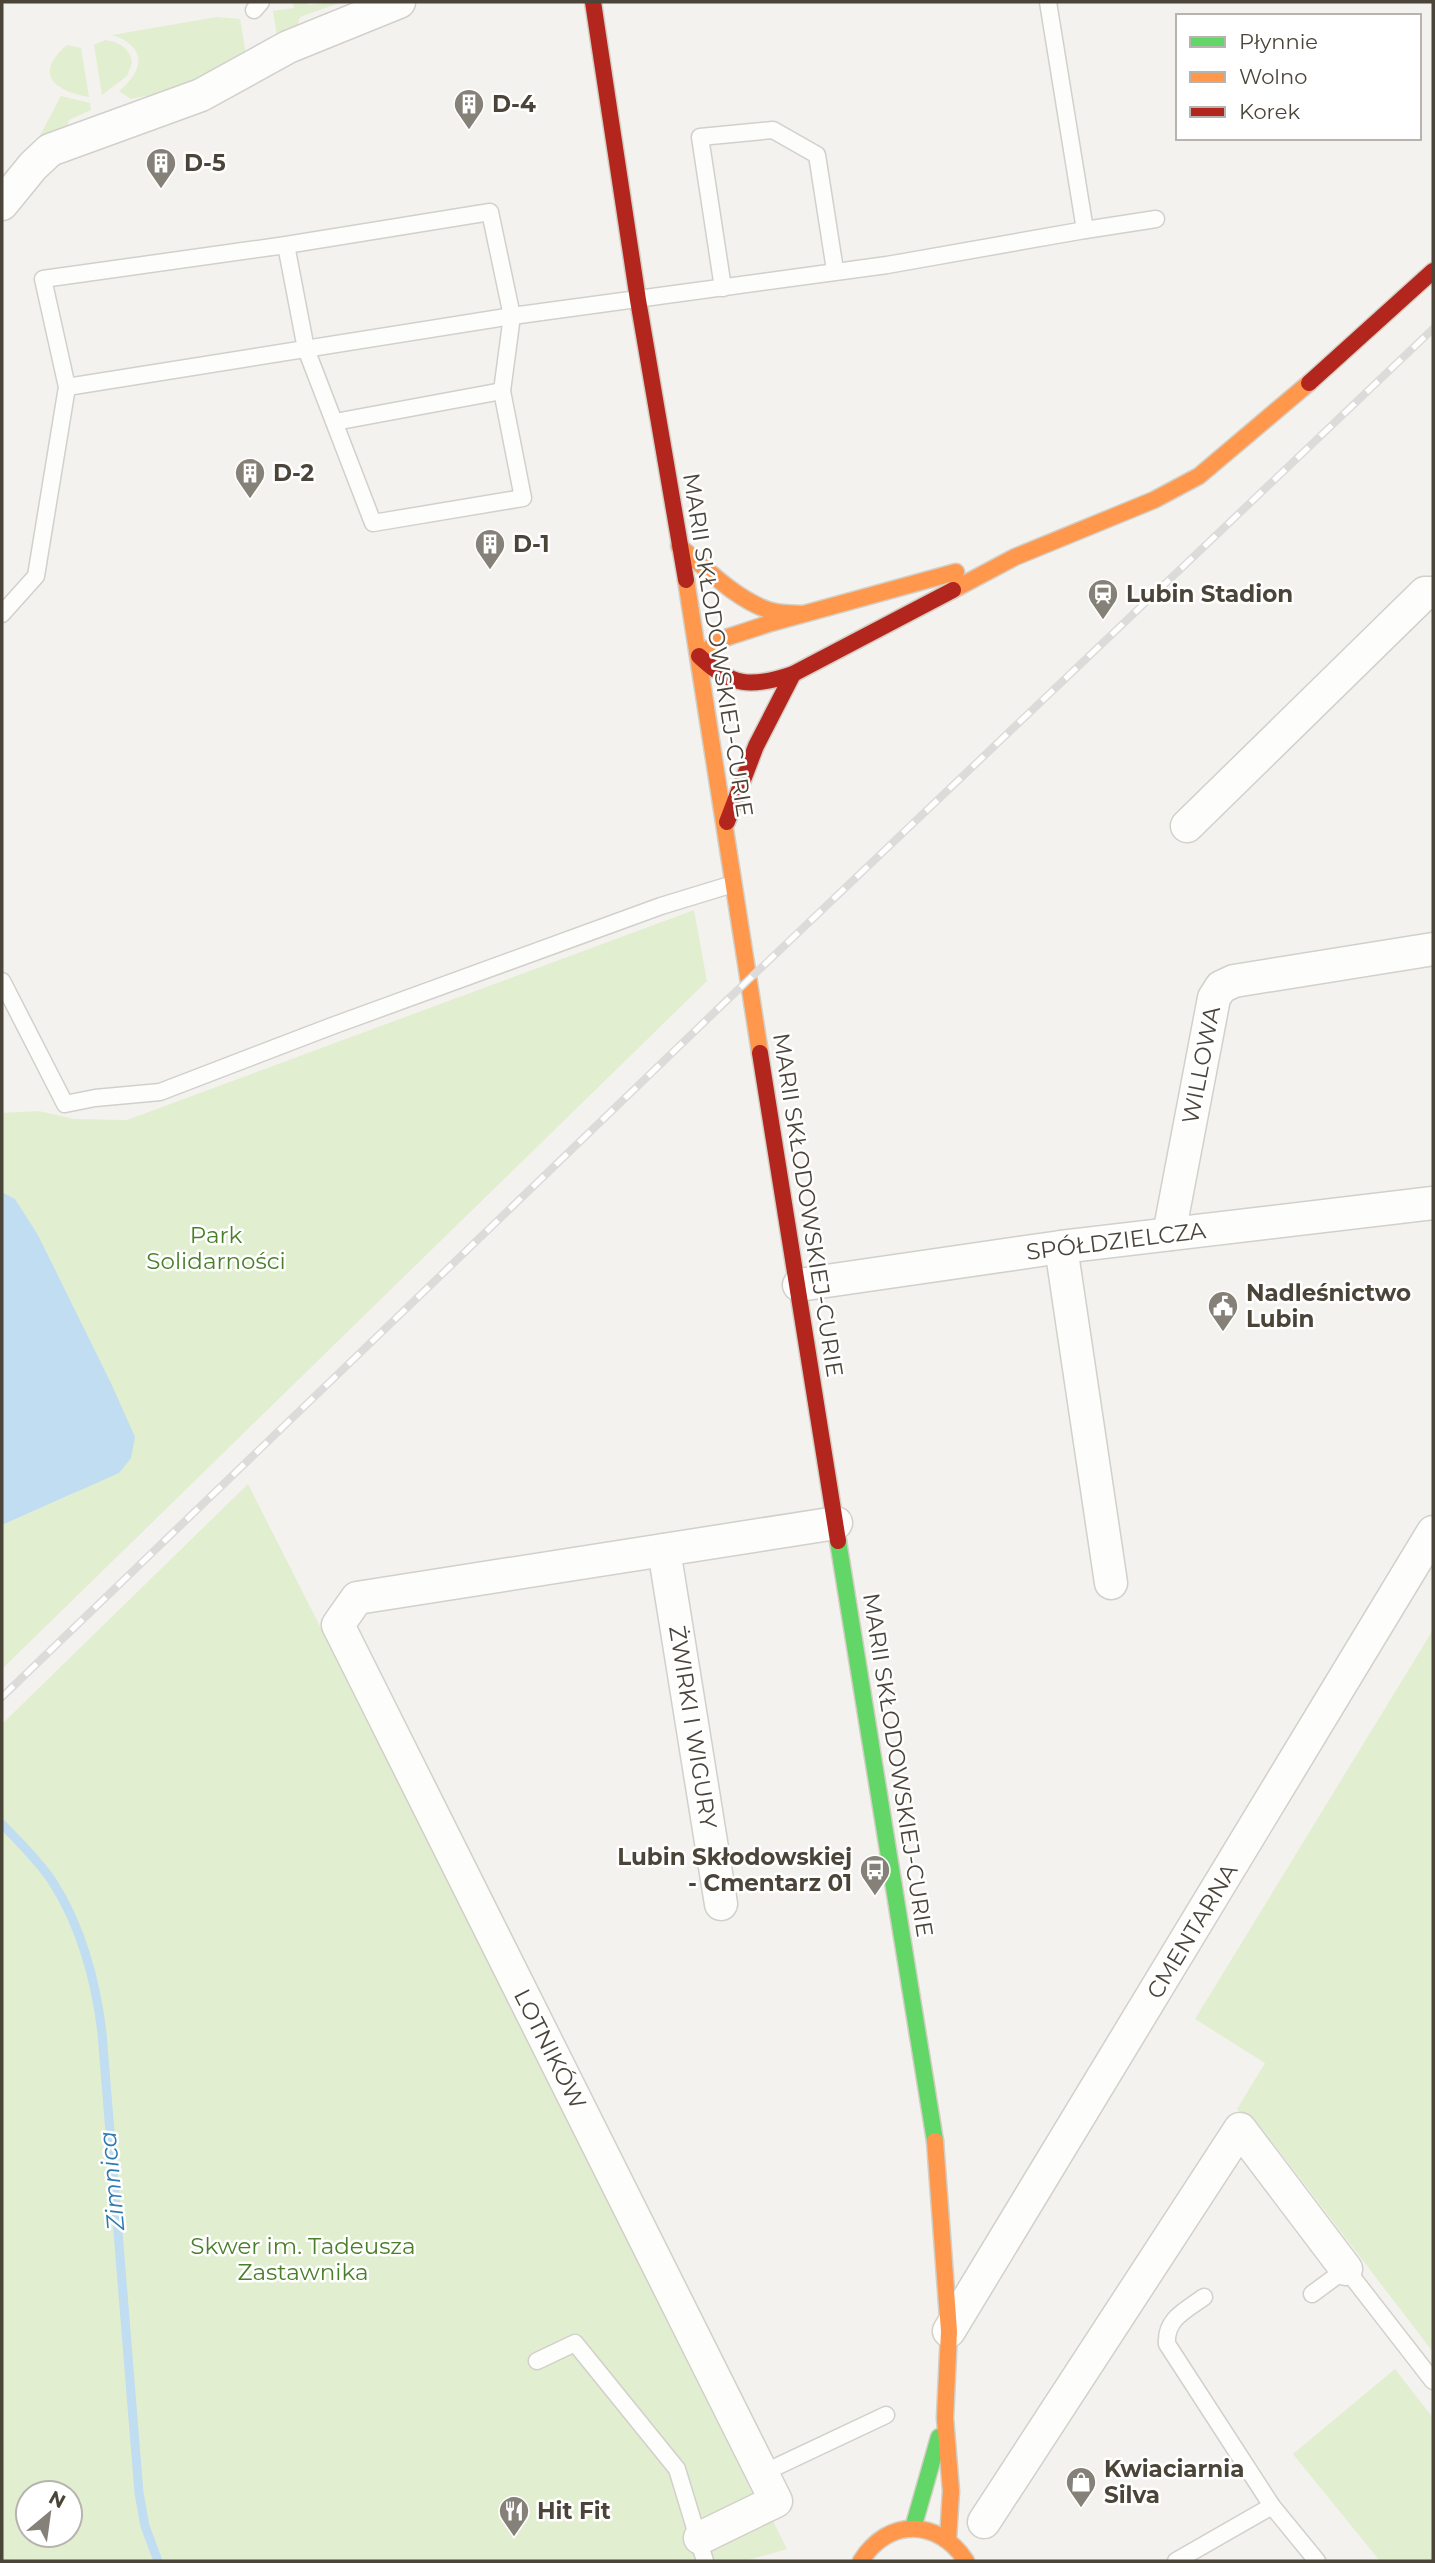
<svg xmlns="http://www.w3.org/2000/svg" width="1435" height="2563" font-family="Montserrat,sans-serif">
<rect width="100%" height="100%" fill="#f4f2ee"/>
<g fill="#e1eecf" fill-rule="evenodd">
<polygon points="293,2 307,2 308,5 342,2 300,17 296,30 277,36 273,11 294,8"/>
<path d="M 217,17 L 240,19 L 246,55 L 149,104 L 146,96 L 131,99 L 119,91 C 145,70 147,46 112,35 Z"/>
<path d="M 105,40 C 119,42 130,48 132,63 L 127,76 L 102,95 L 94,45 Z"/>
<path d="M 67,45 L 81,48 L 89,97 C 54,91 33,74 67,45 Z"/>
<polygon points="61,96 90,103 91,110 69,120 65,133 36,143"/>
<polygon points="694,910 707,981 2,1669 2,1525 73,1494 110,1381 38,1235 15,1199 2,1192 2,1113 39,1111 74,1119 127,1120"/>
<path d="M 248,1484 L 787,2549 L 745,2561 L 2,2561 L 2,1724 ZM 28,2493 L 70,2493 L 70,2535 L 28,2535 Z"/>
<polygon points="1433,1630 1433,2352 1259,2125 1237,2109 1265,2063 1195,2019"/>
<polygon points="1395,2369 1433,2418 1433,2561 1380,2561 1293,2454"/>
</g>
<polygon fill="#c0ddf1" points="2,1192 15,1199 38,1235 110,1381 135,1437 131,1458 119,1473 2,1525"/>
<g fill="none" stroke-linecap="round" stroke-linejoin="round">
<path stroke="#c0ddf1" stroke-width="9" d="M 2,1824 C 19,1842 38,1860 52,1881 C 81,1925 96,1982 102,2033 L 139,2493 L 145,2526 L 158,2561"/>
<g stroke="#d2d0cb" stroke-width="19">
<g id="lane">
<polyline points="254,10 261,2"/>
<polyline points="1085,230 1156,219"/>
<polyline points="723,288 700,137 773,130 817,155 835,270"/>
<polyline points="67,387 512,316 887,265 1085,230 1048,2"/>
<polyline points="335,422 502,391"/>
<polyline points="2,614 36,576 67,387 43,279 286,245 490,212 512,316 502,391 523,498 373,523 306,349 286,245"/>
<polyline points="2,981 65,1104 95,1098 160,1092 332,1026 661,906 733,884"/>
<polyline points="1312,2294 1346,2269 1433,2381"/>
<path d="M 1204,2297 C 1186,2310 1165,2319 1167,2344 L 1272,2506"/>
<polyline points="537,2361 575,2343 677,2469 705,2561"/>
<polyline points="763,2473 886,2415"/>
<polyline points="1176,2561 1272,2506 1317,2561"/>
</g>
</g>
<g stroke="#d2d0cb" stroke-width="35">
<g id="street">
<polyline points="2,204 33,166 50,150 201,95 288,47 399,2"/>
<polyline points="1187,826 1425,593 1433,593"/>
<polyline points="1169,1234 1214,998 1221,987 1234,981 1433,949"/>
<polyline points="1061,1247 1111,1583"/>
<polyline points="799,1285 1061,1247 1433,1203"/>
<polyline points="664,1550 721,1904"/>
<polyline points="949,2331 1433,1532"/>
<polyline points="984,2522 1240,2129 1346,2269"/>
<polyline points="700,2538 776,2501 338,1625 357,1598 836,1523"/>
</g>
</g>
<g stroke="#d3cfc5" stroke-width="19">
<g id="fast">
<polyline points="838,1541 935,2141"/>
<polyline points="913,2528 939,2437"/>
</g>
</g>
<g stroke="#d3cfc5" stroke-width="19">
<g id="slow">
<path d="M 679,546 C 706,568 734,598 768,610 C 779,614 790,613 801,614"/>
<polyline points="686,580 760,1053"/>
<polyline points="953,590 1015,557 1154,500 1199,476 1309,383"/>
<polyline points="699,656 722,639 771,623 956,572"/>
<polyline points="935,2141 949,2331 945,2418 951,2491 948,2539"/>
<path d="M 861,2561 C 888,2517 939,2519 966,2561"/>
</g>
</g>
<g stroke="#d3cfc5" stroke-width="19">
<g id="jam">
<polyline points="593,2 638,300 686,580"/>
<polyline points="1309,383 1433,271"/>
<path d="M 699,656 C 731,687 752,688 793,674 L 953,590"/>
<polyline points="727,822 756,746 793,674"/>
<polyline points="760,1053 838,1541"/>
</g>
</g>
<use href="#lane" stroke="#fdfdfc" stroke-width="16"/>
<use href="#street" stroke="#fdfdfc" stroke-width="32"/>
<use href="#fast" stroke="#63d668" stroke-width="16"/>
<use href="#slow" stroke="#ff974d" stroke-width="16"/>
<use href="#jam" stroke="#b3261e" stroke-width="16"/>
<g stroke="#dbdbda" stroke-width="8">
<polyline id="rail" points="2,1697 723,1004 1433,329"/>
</g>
<use href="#rail" stroke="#fff" stroke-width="5" stroke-dasharray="16" stroke-linecap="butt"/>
</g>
<defs>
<g id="building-pin" transform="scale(1.575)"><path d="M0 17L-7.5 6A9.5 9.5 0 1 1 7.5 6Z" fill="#868178" stroke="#fff"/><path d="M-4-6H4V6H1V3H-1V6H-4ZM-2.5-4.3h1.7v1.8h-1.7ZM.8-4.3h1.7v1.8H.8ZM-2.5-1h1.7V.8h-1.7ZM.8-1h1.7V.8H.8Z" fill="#fff"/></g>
<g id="station-pin" transform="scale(1.575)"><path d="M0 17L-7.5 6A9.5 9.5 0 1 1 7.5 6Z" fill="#868178" stroke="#fff"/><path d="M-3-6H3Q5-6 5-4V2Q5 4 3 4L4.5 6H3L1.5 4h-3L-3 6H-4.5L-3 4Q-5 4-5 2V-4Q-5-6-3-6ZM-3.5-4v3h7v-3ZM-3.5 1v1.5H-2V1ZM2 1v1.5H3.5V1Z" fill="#fff"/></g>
<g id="civic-pin" transform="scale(1.575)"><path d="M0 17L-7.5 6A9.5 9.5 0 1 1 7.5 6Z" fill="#868178" stroke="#fff"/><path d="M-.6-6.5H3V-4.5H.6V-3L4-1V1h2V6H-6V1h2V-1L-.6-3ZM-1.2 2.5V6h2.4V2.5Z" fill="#fff"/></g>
<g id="bus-pin" transform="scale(1.575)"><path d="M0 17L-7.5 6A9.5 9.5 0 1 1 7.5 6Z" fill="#868178" stroke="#fff"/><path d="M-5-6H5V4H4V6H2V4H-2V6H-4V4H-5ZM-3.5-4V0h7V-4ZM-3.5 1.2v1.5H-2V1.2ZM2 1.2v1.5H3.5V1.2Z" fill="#fff"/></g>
<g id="shop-pin" transform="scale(1.575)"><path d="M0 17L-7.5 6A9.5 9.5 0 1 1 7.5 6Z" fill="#868178" stroke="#fff"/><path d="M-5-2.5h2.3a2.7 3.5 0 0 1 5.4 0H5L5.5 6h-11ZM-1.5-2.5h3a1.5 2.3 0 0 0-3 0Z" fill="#fff"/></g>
<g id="restaurant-pin" transform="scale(1.575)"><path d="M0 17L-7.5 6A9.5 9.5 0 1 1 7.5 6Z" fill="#868178" stroke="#fff"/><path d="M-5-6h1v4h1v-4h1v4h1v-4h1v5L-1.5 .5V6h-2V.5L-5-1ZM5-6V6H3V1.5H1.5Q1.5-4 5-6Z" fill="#fff"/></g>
</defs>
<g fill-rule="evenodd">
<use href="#building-pin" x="469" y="104"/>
<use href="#building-pin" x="161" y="163"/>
<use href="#building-pin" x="250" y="473"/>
<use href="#building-pin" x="490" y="544"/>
<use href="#station-pin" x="1103" y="594"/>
<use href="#civic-pin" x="1223" y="1306"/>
<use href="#bus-pin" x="875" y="1870"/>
<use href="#shop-pin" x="1081" y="2482"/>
<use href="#restaurant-pin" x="514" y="2511"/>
</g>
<g text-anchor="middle" stroke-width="5" stroke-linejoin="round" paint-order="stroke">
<g font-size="23" font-weight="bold" fill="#4b4439" stroke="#fff" text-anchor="start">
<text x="492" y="112">D-4</text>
<text x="184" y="171">D-5</text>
<text x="273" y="481">D-2</text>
<text x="513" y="552">D-1</text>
<text x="1126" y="602">Lubin Stadion</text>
<text x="1246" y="1301">Nadleśnictwo<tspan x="1246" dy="26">Lubin</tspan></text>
<text x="852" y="1865" text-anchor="end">Lubin Skłodowskiej<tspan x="852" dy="26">- Cmentarz 01</tspan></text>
<text x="1104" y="2477">Kwiaciarnia<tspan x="1104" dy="26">Silva</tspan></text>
<text x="537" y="2519">Hit Fit</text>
</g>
<g font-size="23" fill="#4b4439" stroke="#fff">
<text transform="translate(718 645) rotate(81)" y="8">MARII SKŁODOWSKIEJ-CURIE</text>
<text transform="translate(1201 1065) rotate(-79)" y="8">WILLOWA</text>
<text transform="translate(808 1205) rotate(81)" y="8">MARII SKŁODOWSKIEJ-CURIE</text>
<text transform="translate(1116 1241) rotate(-7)" y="8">SPÓŁDZIELCZA</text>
<text transform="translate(693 1727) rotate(81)" y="8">ŻWIRKI I WIGURY</text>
<text transform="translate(898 1765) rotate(81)" y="8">MARII SKŁODOWSKIEJ-CURIE</text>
<text transform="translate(1192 1931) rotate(-59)" y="8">CMENTARNA</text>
<text transform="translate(550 2049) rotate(63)" y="8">LOTNIKÓW</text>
</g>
<g font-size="23" fill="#4a7f2a" stroke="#fff">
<text x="216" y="1243">Park<tspan x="216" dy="26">Solidarności</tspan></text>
<text x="303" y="2254">Skwer im. Tadeusza<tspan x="303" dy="26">Zastawnika</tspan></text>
</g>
<g font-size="24" font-style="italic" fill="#2e7ab2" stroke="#fff">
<text transform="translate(112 2181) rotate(-95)" y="8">Zimnica</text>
</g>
</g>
<rect width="1435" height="2563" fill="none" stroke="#4b4439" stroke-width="7"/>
<rect x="1176" y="14" width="245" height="126" fill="#ffffff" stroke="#b7b4b0" stroke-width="2"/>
<rect x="1190" y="37" width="35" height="10" fill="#63d668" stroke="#b7b4b0" stroke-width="2"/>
<text x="1239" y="49" font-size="21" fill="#4b4439">Płynnie</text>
<rect x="1190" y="72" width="35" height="10" fill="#ff974d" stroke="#b7b4b0" stroke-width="2"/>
<text x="1239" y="84" font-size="21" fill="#4b4439">Wolno</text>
<rect x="1190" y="107" width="35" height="10" fill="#b3261e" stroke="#b7b4b0" stroke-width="2"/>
<text x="1239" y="119" font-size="21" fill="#4b4439">Korek</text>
<g transform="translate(49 2514) rotate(29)"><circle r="33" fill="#ffffff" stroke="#b7b4b0" stroke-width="2"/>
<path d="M0-5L12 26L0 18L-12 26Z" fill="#868178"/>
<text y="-10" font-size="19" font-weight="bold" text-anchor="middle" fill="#4b4439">N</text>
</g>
</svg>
